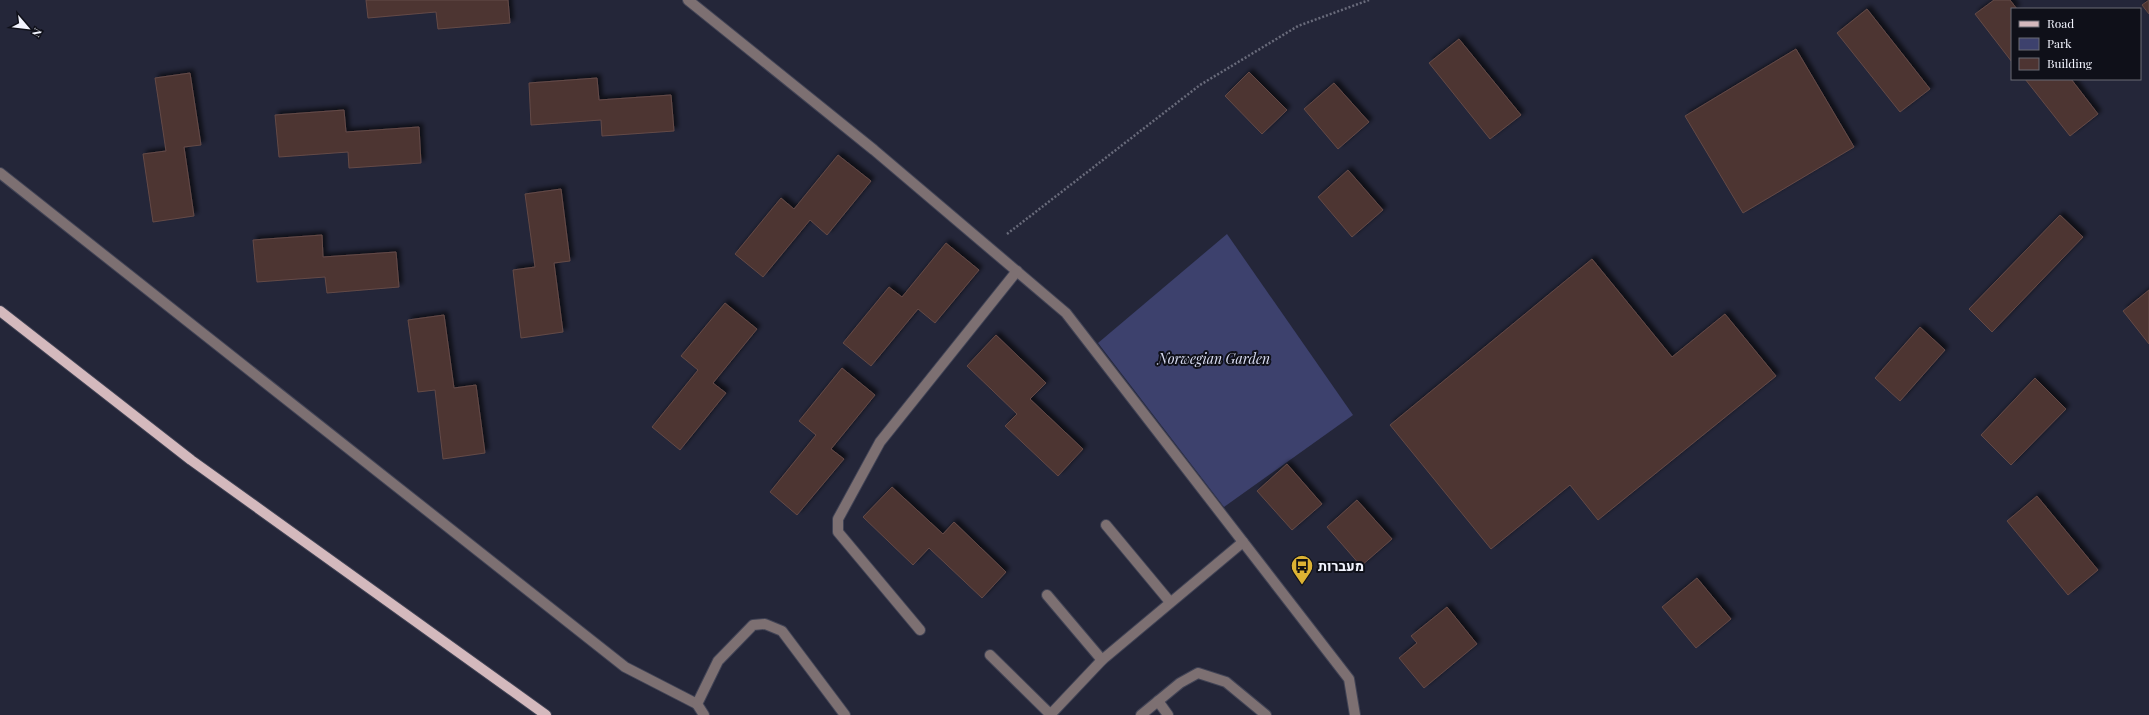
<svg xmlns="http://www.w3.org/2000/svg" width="2149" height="715" font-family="'Playfair Display',Heebo,serif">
<defs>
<filter id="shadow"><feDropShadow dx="3.5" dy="-3.5" stdDeviation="2" flood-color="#0009"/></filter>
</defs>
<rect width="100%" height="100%" fill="#242639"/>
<polygon fill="#3d416d" points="1227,234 1353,415 1224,507 1098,343"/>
<g fill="#4d3432" stroke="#644a47" filter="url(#shadow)">
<polygon points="366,0 508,0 510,23 438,29 436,12 368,18"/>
<polygon points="1994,0 2010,0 2017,9 2012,9 2012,62 1975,14"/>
<polygon points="2149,0 2149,14 2142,5"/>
<polygon points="1867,9 1930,89 1900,112 1837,33"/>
<polygon points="1459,39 1521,115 1490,139 1429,63"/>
<polygon points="1796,49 1854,147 1743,213 1685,116"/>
<polygon points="1249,72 1287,110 1262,134 1225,96"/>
<polygon points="190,73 201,145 184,147 194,216 153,222 143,154 166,151 155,78"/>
<polygon points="597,78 599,100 671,95 674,131 602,136 601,120 531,125 529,83"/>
<polygon points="2025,79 2071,79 2098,114 2070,136"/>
<polygon points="1334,83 1369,122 1338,149 1304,109"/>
<polygon points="344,110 346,132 419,127 421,163 349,168 348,152 279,157 275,115"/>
<polygon points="838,155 871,181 827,235 810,220 763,277 735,254 781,198 794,209"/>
<polygon points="1348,170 1383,210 1352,237 1318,197"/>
<polygon points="561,189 570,261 554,263 563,332 521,338 513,270 535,267 525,194"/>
<polygon points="2060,215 2083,237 1992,332 1969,309"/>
<polygon points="322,235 323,257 396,252 399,287 327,293 325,277 257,282 253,240"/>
<polygon points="946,243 979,270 935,323 918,309 871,366 843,343 889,287 902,297"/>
<polygon points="1592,259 1672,357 1725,314 1776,376 1598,520 1570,485 1491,549 1390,425"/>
<polygon points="2149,290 2149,344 2123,311"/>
<polygon points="725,303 757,329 713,383 726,393 680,450 652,427 698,370 681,356"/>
<polygon points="444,315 454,388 476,385 485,453 443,459 435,390 418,392 408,320"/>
<polygon points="1920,327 1945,350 1900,401 1875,378"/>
<polygon points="996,335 1046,383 1030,399 1083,449 1058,476 1005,426 1017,414 967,366"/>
<polygon points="842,368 875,395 831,449 844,459 797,515 770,492 816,435 799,421"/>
<polygon points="2035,378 2066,409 2011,465 1981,435"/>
<polygon points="1287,464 1322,504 1292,530 1257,491"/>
<polygon points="892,487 943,534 954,522 1006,572 982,598 929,548 913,565 863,517"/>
<polygon points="2037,496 2098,570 2068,595 2007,521"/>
<polygon points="1357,500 1392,539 1361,566 1327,527"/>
<polygon points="1697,578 1731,619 1696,648 1662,607"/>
<polygon points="1447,607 1477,644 1424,688 1399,658 1417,643 1411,636"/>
</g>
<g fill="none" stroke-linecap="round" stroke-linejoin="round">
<g stroke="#414355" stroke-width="12">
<g id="minor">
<polyline points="688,0 874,150 1066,313 1349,679 1355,715"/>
<polyline points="0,173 625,667 697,704"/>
<polyline points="1106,525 1170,602"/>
<polyline points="1047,595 1102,660"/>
<polyline points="920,630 838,532 838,519 880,442 1017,271"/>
<polyline points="990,655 1051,715"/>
<polyline points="1158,701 1168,715"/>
<polyline points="704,715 697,704 718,661 753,625 765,624 782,631 845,715"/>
<polyline points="1050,715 1102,660 1243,542"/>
<polyline points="1141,715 1180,683 1198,673 1226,682 1266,715"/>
</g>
</g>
<g stroke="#414355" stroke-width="12">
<polyline id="major" points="0,311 191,460 546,715"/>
</g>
<polyline stroke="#696b7b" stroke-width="2.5" stroke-dasharray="2 2" stroke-linecap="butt" points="1007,234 1200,85 1298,26 1369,0"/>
<use href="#minor" stroke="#7d7072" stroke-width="10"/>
<use href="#major" stroke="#d4b9bd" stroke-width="10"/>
</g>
<defs>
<g id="bus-pin" transform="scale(1.15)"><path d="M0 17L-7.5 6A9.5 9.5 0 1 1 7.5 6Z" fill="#dcb233" stroke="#0f1019"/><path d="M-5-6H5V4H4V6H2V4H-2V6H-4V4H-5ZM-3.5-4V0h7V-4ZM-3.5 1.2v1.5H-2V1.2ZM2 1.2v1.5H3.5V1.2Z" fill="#111"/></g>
</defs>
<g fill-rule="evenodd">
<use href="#bus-pin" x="1302" y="566"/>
</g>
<g text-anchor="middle" stroke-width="4" stroke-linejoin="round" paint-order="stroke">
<g font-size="14" font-style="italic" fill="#dbdef4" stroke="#0f1019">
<text x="1214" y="364">Norwegian Garden</text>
</g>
<g font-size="14" font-weight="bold" fill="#f2f4fe" stroke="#0f1019" text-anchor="start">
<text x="1318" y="571">מעברות</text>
</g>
</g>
<rect x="2011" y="8" width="130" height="72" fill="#0f1019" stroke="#6a6b75"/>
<rect x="2019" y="21" width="20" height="6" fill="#d4b9bd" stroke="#6a6b75"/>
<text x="2047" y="28" font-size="12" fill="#f2f4fe">Road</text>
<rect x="2019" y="38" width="20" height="12" fill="#3d416d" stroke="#6a6b75"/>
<text x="2047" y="48" font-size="12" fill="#f2f4fe">Park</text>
<rect x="2019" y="58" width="20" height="12" fill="#4d3432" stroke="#6a6b75"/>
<text x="2047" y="68" font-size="12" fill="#f2f4fe">Building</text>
<g transform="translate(28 28) rotate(118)" stroke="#0f1019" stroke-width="3" paint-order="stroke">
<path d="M0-3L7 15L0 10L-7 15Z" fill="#f2f4fe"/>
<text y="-6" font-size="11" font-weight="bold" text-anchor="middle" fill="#f2f4fe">N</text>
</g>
</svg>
